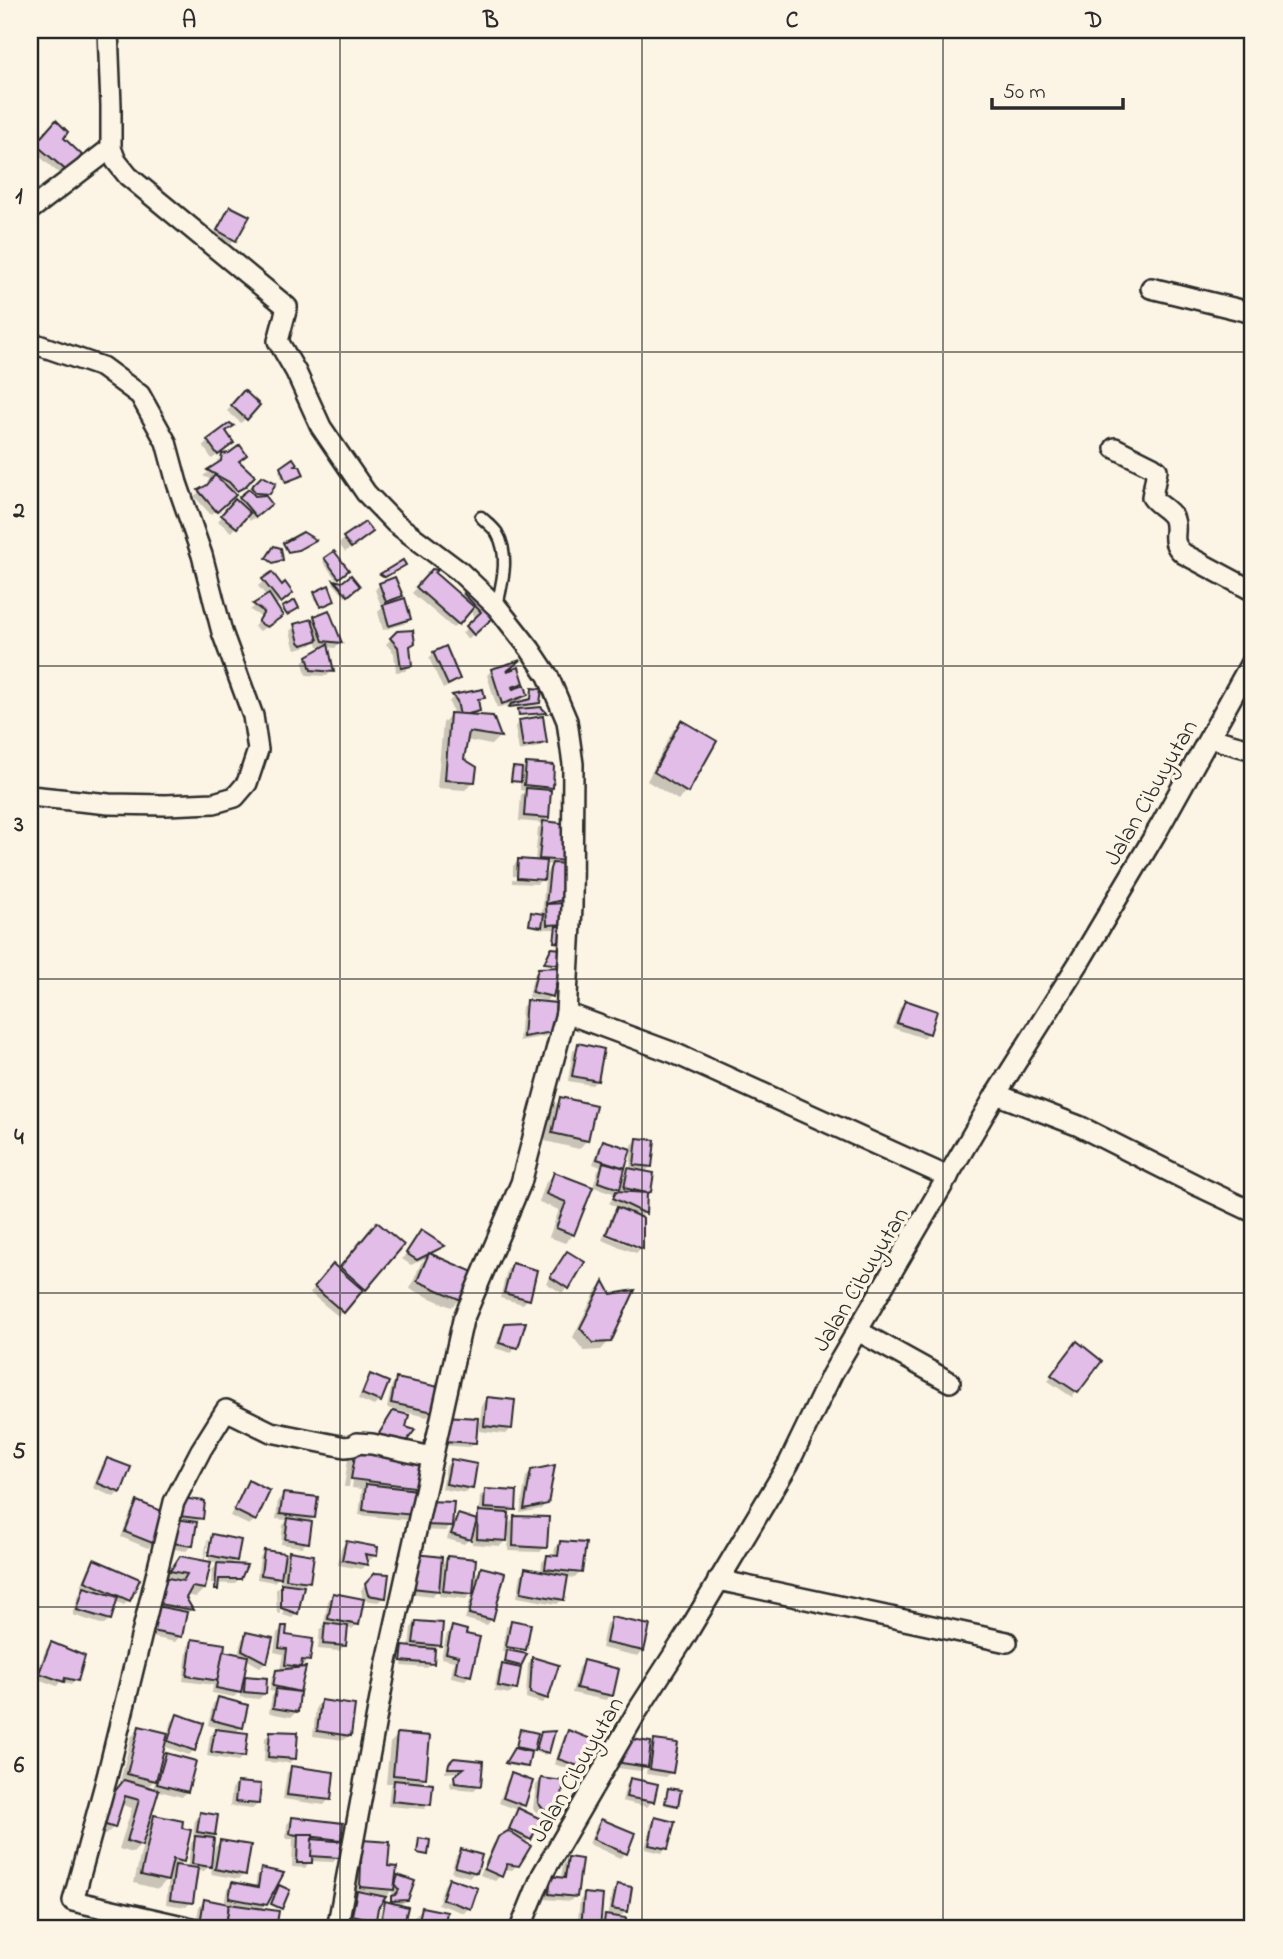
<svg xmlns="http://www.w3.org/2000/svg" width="1283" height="1959" font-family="'Indie Flower',sans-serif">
<rect width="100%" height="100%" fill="#fcf5e5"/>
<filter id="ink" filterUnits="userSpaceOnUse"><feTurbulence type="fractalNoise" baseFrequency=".0143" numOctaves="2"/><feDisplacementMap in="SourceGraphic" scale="14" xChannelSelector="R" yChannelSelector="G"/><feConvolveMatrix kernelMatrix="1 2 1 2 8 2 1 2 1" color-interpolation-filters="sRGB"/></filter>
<g filter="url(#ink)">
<g fill="#0003" fill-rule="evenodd">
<polygon points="51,127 80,155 62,176 32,150"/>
<polygon points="231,208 234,240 229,245 213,236 226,213"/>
<polygon points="244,393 258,405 241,423 227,411"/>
<polygon points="224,432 227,448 212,459 203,446 208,441"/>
<polygon points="245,455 237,462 252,476 211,515 194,496 205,488 212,480 203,476 217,466 217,461 223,456"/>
<polygon points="281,468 290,468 302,475 284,483 279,471"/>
<path d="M 263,478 L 268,493 L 264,497 L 265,509 L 250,521 L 246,515 L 231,532 L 218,521 L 230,507 ZM 250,494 L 264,495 L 264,497 L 254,498 Z"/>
<polygon points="365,537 345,552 339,544 344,539"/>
<polygon points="333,553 347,570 336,579 323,562"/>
<polygon points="432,571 433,574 460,598 462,592 467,588 492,616 468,639 462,633 477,618 469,610 453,628 412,593"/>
<polygon points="272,574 286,597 275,606 281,616 260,631 254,627 261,617 250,610 267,597 258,586"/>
<polygon points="334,582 343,584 358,586 345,597 333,583"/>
<polygon points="380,584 401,595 392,604 409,618 404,624 383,630 378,612 382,608 375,590"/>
<polygon points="315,593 333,601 319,608 313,595"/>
<polygon points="328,613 339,643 335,648 318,646 316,639 311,645 296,649 294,647 290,631 295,626 312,620"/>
<polygon points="398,633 408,647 410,666 405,671 396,672 394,653 386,644"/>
<polygon points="434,653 458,679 453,684 443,689 429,658"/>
<polygon points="308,657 332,671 327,676 306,675 303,662"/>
<polygon points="492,670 522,683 515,690 526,695 518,704 530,701 533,690 539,702 536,705 505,708 510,704 497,708 487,675"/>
<polygon points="482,691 483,697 478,703 478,711 473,716 499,737 491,745 466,740 463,760 474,782 465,790 437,788 443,723 451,714 454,715 449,702 453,697"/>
<polygon points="519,711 544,713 517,716"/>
<polygon points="520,722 545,742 540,747 519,751 515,727"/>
<polygon points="681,722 686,792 678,800 647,781 673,730"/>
<polygon points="526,765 551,787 547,791 547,818 542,823 519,821 521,795 525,791 520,790 520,780 510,779 511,771 513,769 522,770"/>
<polygon points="543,823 566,860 561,865 565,898 559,905 565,905 561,944 553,943 555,929 542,929 542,924 539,928 528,926 530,916 532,914 542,916 545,877 548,870 552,865 544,864 543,879 540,881 540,878 513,876 513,866 518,861 535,862 538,828"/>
<polygon points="512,879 540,881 537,884 512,883"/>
<polygon points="539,970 551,996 546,1001 528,997 534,975"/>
<polygon points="527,1002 551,1031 546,1036 519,1041 522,1007"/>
<polygon points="905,1002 928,1033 923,1038 893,1028 900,1007"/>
<polygon points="578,1045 597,1080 592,1085 568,1081 573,1051"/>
<polygon points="561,1099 587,1140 579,1149 545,1141 553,1107"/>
<polygon points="637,1140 651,1166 644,1173 649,1191 645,1196 644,1213 639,1218 641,1219 641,1248 636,1253 602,1240 604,1235 638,1249 638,1246 605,1232 612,1214 619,1208 609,1203 616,1194 614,1193 620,1193 622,1184 613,1193 593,1187 598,1170 601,1167 593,1164 599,1147 604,1142 629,1151 621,1177 630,1170 632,1145"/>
<polygon points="555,1174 590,1188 573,1234 565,1243 549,1237 559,1210 539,1202 546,1182"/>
<polygon points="421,1232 442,1246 429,1255 460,1299 451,1307 410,1289 421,1263 428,1257 411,1265 402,1259"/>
<polygon points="369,1233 365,1288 338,1316 310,1293 328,1272 337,1271"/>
<polygon points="567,1253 567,1288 562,1293 546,1283"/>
<polygon points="512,1265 528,1299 523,1304 500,1298 507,1270"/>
<polygon points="603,1284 609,1341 601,1350 584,1351 573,1337 596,1291"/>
<polygon points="506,1325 516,1347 511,1353 495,1348 501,1331"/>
<polygon points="1072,1349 1077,1392 1072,1397 1048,1381"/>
<polygon points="371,1376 387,1383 379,1401 374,1406 358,1399 366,1381"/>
<polygon points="397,1380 433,1411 427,1417 387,1408 392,1385"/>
<polygon points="487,1399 510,1429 505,1434 479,1431 482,1404"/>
<polygon points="445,1418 475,1442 470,1447 438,1445"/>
<polygon points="356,1451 424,1460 413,1515 407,1520 359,1515 362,1489 352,1488 356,1458 353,1458 349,1487 344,1487 348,1459"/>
<polygon points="107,1460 119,1492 114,1497 93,1488 102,1465"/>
<polygon points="451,1461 471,1488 466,1493 442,1489 446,1466"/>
<polygon points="531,1472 546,1503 541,1509 520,1513 526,1477"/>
<polygon points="248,1483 255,1520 249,1525 230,1516 243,1488"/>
<polygon points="486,1491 514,1509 507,1514 506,1526 515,1518 545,1547 540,1552 508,1551 509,1537 500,1546 472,1544 473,1536 464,1544 447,1539 452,1524 445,1531 419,1530 420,1508 451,1523 458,1516 474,1520 479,1512 480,1496"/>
<polygon points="283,1495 313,1518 310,1521 307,1542 302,1547 281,1544 283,1525 288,1520 276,1519 278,1500"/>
<polygon points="182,1500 201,1518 196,1523 192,1545 186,1551 168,1548"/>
<polygon points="138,1503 153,1543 148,1548 121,1537 132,1509"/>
<path d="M 213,1536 L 235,1560 L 229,1566 L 240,1578 L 234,1584 L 211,1583 L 212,1570 L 219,1563 L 209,1561 L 204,1589 L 196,1597 L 186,1595 L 185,1598 L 191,1610 L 184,1616 L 180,1636 L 175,1642 L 142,1635 L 163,1579 L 181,1558 L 203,1562 L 207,1541 ZM 209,1539 L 213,1539 L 208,1564 L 204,1563 Z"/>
<polygon points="561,1542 580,1572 575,1578 567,1577 563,1599 557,1604 517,1597 521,1575 526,1570 541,1573 542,1562 547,1557 554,1557 555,1548"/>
<polygon points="346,1543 375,1555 370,1560 365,1559 366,1564 361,1569 338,1565 341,1548"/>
<polygon points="265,1552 282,1561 290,1553 308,1581 303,1586 297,1613 292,1618 283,1615 282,1588 279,1588 280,1614 277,1613 276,1590 281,1585 283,1573 274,1582 257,1579 260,1557"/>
<polygon points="448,1558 472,1582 474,1583 476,1574 482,1569 492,1619 487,1625 465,1619 472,1593 466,1599 439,1596 440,1588 432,1596 408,1593 411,1561 440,1566"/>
<polygon points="94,1561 129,1600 124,1605 115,1601 109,1620 104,1625 73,1615 79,1594 85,1588 81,1586 89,1567"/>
<polygon points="370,1580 385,1597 379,1602 363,1600 361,1590"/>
<polygon points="333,1595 357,1624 352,1629 346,1628 344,1646 339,1651 318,1649 320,1630 326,1624 324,1624 328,1601"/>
<polygon points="612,1619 643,1650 638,1656 601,1648 606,1624"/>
<polygon points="416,1622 439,1645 433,1651 432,1663 427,1668 402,1666 404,1651 400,1651 399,1665 397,1665 398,1653 403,1648 409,1648 411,1628"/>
<polygon points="512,1622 524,1649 519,1655 519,1664 515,1669 515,1689 510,1694 494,1691 498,1671 504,1666 508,1652 502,1651 506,1627"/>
<polygon points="283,1628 284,1637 309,1660 303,1665 299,1665 295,1670 303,1669 297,1711 291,1717 269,1713 272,1696 276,1692 269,1691 272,1677 277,1672 280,1671 283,1654 274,1652 277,1633"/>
<polygon points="452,1628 470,1675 465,1680 451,1677 454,1661 441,1658 447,1633"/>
<polygon points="247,1634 271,1639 265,1662 260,1667 246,1659 243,1678 265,1680 264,1694 259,1699 240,1697 240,1691 234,1697 212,1693 213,1685 183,1681 188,1646 193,1641 221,1652 238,1655 242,1639"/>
<polygon points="51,1644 76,1680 71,1685 60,1682 57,1686 35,1678 46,1649"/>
<polygon points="533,1659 547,1698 542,1703 526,1698 528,1664"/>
<polygon points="583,1662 611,1695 606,1700 572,1693 578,1668"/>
<polygon points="218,1699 241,1727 235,1733 243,1756 238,1761 207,1756 210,1736 218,1728 208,1725 213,1704"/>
<polygon points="321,1702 349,1735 344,1740 313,1736 316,1707"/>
<path d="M 177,1716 L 194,1750 L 189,1755 L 163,1746 L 159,1762 L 166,1755 L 187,1791 L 182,1797 L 159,1791 L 147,1825 L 155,1817 L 183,1861 L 176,1867 L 187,1869 L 191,1843 L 196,1838 L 193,1837 L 195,1819 L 201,1814 L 213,1834 L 208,1839 L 210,1860 L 213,1860 L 215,1847 L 220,1842 L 244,1874 L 239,1879 L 211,1874 L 213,1862 L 204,1871 L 196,1870 L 191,1902 L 186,1907 L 166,1904 L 169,1878 L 158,1889 L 134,1883 L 143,1843 L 133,1853 L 119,1849 L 132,1808 L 120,1804 L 114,1827 L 105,1835 L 96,1832 L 124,1783 L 120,1782 L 131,1737 L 140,1728 L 167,1735 L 172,1721 ZM 156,1779 L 153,1790 L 146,1788 Z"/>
<polygon points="521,1731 537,1745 542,1734 547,1753 545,1755 535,1752 536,1746 531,1752 524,1768 505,1765 515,1750"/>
<polygon points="569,1732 582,1767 577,1772 554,1764 564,1737"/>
<polygon points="271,1733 294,1758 289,1763 264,1762 265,1738"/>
<polygon points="398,1735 425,1777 418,1784 429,1804 424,1809 388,1806 390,1787 393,1783 386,1783 390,1743"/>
<polygon points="655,1741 672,1772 666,1777 646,1774 647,1765 641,1771 617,1768 620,1745 649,1748"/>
<polygon points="454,1760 482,1762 479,1785 474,1790 451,1788 450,1783 462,1772 444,1773"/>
<polygon points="292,1768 329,1799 324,1805 283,1799 287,1773"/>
<polygon points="512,1775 523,1805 518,1810 499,1803 507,1780"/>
<polygon points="541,1780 559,1811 553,1816 539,1814 533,1809 536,1785"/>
<polygon points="631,1780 652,1801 647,1807 622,1801 626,1785"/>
<polygon points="237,1784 258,1804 252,1809 230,1806 232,1789"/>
<polygon points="669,1789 677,1805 675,1807 664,1805 667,1792"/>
<polygon points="519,1810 529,1839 524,1844 517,1865 512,1870 503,1869 500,1876 495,1881 480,1875 493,1844 505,1835 514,1816"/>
<polygon points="292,1819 340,1839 336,1843 338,1857 333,1862 310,1861 305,1868 292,1867 293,1839 286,1839 287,1824"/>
<polygon points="656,1819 667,1848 662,1853 645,1849 651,1824"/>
<polygon points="601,1821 625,1853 620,1858 589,1844 596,1826"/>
<polygon points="363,1842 386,1868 393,1882 399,1877 407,1899 399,1906 402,1927 399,1929 377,1927 381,1909 392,1898 395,1897 391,1891 377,1908 374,1919 369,1924 367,1924 367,1929 348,1929 348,1925 353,1921 348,1920 352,1898 355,1895 352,1894"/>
<polygon points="461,1851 475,1872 470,1877 451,1872 456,1856"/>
<polygon points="568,1859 575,1896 570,1901 545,1899 547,1883 552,1878 561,1879 563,1864"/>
<polygon points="262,1870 265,1904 260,1910 277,1912 275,1929 195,1928 199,1907 204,1901 224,1904 227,1889 232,1883 255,1888 257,1875"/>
<polygon points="449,1880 469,1908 464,1913 438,1904 444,1885"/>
<polygon points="617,1886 626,1911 618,1919 624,1920 623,1929 600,1929 600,1927 598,1929 577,1929 580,1900 585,1895 599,1924 607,1917 612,1892"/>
<polygon points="422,1909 441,1928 446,1929 412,1929 414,1917"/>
</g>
<g fill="#e1bde7" stroke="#2b2b2b" stroke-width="2">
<polygon points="56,120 68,132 64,138 82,155 68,172 35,144"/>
<polygon points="230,206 250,216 236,241 217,230"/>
<polygon points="244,390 260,405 247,420 231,405"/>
<polygon points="230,423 234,426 226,431 234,443 218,455 207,440"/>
<polygon points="240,445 247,455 239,461 255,476 245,487 237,491 229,482 207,470 221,461 222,454 229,453"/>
<polygon points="293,458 297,464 293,466 300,466 304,475 286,482 280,467"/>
<polygon points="215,475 236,495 217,512 198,490 207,485"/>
<polygon points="262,476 276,483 270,494 256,493 251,487"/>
<polygon points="249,489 255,496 265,495 272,504 256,517 239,497"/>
<polygon points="235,499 250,513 237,528 221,515"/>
<polygon points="365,522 373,532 351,548 343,537"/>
<polygon points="303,532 316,540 298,550 288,552 283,543"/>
<polygon points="274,546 281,548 283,560 273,563 266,558"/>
<polygon points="334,551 349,570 339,578 324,558"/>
<polygon points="403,560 406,565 385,577 380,574"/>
<polygon points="432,569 438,570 435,573 474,607 459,625 416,587"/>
<polygon points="272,572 282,585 285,582 293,593 281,603 262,579"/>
<polygon points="351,575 360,586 348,596 334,580 342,582"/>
<polygon points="395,577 403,596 386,602 379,583"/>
<polygon points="329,585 335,601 321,607 314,592"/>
<polygon points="467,585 495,616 474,635 466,626 481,612 464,594"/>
<polygon points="269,594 283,616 267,627 258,622 264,612 253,604"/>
<polygon points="405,598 411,619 389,626 383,605"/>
<polygon points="295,600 299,608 287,615 282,607"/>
<polygon points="329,610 342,643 323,641 314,616"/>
<polygon points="312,619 318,640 302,645 299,642 294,624"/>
<polygon points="413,630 415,643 410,646 412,666 401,668 398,647 390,638 397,631"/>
<polygon points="328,644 334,672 311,670 307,656"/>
<polygon points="446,646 460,679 448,685 433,652"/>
<polygon points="521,660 507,671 519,667 524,683 512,687 513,689 525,685 528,695 502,704 491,669"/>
<polygon points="532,688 542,689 540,703 509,707 511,704 531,699"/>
<polygon points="483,689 485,698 478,699 480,711 460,716 457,701 452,695"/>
<polygon points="541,707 547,713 519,715 518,709"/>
<polygon points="450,713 493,716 501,737 469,732 464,759 477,767 475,782 445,780"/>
<polygon points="543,716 547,743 523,747 519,720"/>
<polygon points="681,720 717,741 688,793 654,772"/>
<polygon points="526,763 554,765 553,788 524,785"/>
<polygon points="513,767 522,768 521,782 511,781"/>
<polygon points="526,788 551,790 549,818 524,816"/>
<polygon points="543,821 569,824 568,861 539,859"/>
<polygon points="518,859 546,861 544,880 517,878"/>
<polygon points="552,863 569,864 566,899 546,904 550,869"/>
<polygon points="567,903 568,924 547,925 546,904"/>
<polygon points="531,912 544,914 542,927 529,925"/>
<polygon points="556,926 567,927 565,943 554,942"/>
<polygon points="551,948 563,949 561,965 544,963"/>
<polygon points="560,967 553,997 532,992 538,968"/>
<polygon points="526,1000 556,1003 553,1032 523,1037"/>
<polygon points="905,1000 937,1011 930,1034 897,1023"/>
<polygon points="578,1043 604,1049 598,1081 572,1076"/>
<polygon points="560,1097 596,1105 588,1141 552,1133"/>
<polygon points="637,1138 655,1140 652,1167 634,1165"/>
<polygon points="603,1140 631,1149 625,1168 597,1159"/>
<polygon points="603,1162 625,1168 620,1189 598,1182"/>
<polygon points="628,1168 654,1173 651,1192 647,1193 624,1188"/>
<polygon points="554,1172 593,1187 574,1235 556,1228 566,1202 546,1194"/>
<polygon points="616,1191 647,1193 646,1214 613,1198"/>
<polygon points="617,1207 643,1218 643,1249 606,1234"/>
<polygon points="377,1222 404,1245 366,1290 340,1267"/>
<polygon points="421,1230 445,1246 417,1260 406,1253"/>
<polygon points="567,1251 585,1262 569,1289 550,1277"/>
<polygon points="429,1253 473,1272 461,1300 417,1281"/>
<polygon points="512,1263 537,1270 530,1300 504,1293"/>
<polygon points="333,1264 363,1290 344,1313 314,1287"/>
<polygon points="604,1281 611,1294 635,1290 611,1342 593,1343 580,1328"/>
<polygon points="526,1322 518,1348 499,1343 505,1323"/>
<polygon points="1077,1341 1102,1361 1078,1393 1051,1375"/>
<polygon points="370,1374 389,1382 381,1402 362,1394"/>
<polygon points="396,1378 439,1387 434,1412 391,1403"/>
<polygon points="487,1397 515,1400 512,1429 484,1426"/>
<polygon points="393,1411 409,1415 406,1427 415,1430 405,1443 375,1440"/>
<polygon points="444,1416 478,1418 476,1443 443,1441"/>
<polygon points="356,1449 426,1458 422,1488 351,1479"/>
<polygon points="107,1458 131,1467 121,1493 97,1483"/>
<polygon points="451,1459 477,1464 473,1489 446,1484"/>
<polygon points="555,1465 548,1504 524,1509 531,1470"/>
<polygon points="248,1480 270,1491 256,1521 234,1510"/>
<polygon points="366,1484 417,1490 414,1515 363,1510"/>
<polygon points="485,1489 517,1491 516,1510 484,1508"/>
<polygon points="283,1493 318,1497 315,1518 280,1514"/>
<polygon points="181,1498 205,1501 203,1519 179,1516"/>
<polygon points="137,1501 167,1513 155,1544 125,1532"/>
<polygon points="425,1501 454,1502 452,1526 424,1525"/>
<polygon points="478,1511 509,1513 507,1541 477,1539"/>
<polygon points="458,1514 477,1520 471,1540 451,1534"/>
<polygon points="514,1516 549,1517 547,1548 513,1546"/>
<polygon points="288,1518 312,1522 309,1543 285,1539"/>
<polygon points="175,1519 197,1522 193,1546 172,1543"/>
<polygon points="212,1534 241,1540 237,1561 208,1555"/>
<polygon points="346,1541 378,1547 377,1556 365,1554 368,1565 342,1560"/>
<polygon points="560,1541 586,1543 582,1573 545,1569 547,1555 558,1556"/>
<polygon points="264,1550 285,1553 281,1578 261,1575"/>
<polygon points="289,1551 314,1555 310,1582 286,1579"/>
<polygon points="416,1554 442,1557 439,1591 412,1588"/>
<polygon points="180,1556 211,1562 205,1589 192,1587 186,1598 193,1610 153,1603 158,1576 183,1581 187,1574 170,1571"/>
<polygon points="447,1556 476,1559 473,1594 443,1591"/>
<polygon points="94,1559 140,1579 130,1601 85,1581"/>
<polygon points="217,1563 247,1565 241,1579 219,1579 218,1590 215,1590"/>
<polygon points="481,1567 505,1573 493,1620 469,1614"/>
<polygon points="525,1568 568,1576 564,1600 521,1592"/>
<polygon points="375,1573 389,1574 386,1598 368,1595 365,1584"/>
<polygon points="281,1583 304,1586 298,1614 281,1608"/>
<polygon points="84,1587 118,1597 111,1620 77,1610"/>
<polygon points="333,1593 364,1599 359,1625 328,1619"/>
<polygon points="151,1605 187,1612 182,1637 146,1630"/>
<polygon points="611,1617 650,1625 644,1651 606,1643"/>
<polygon points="511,1620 531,1624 526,1650 506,1647"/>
<polygon points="416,1621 443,1623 441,1646 413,1643"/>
<polygon points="325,1623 348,1626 346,1646 323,1644"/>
<polygon points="282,1626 287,1626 286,1635 313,1639 310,1661 302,1660 301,1667 285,1665 287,1649 279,1648"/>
<polygon points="452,1626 467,1630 466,1634 480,1637 471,1676 455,1672 458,1656 446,1653"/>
<polygon points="246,1632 273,1638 267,1663 242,1650"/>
<polygon points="192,1639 225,1644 220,1681 187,1676"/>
<polygon points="51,1642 85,1656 78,1681 65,1678 64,1682 39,1673"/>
<polygon points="403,1646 435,1649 434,1664 401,1661"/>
<polygon points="507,1650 527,1654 521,1666 505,1662"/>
<polygon points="223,1651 248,1656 241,1693 216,1688"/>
<polygon points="532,1657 559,1665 548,1699 530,1693"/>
<polygon points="583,1660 619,1669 613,1696 576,1688"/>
<polygon points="502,1664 521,1668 517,1690 498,1686"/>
<polygon points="306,1667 300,1692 273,1686 276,1670"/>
<polygon points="245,1676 267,1678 266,1694 244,1692"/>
<polygon points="276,1689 300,1692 298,1712 273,1708"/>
<polygon points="218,1697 248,1705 243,1728 212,1720"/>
<polygon points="321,1700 355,1705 351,1736 317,1731"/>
<polygon points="177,1714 204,1723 195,1751 168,1741"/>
<polygon points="139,1726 168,1733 156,1781 127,1774"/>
<polygon points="215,1729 248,1733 245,1757 211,1752"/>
<polygon points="520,1729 538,1733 534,1751 516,1747"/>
<polygon points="568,1730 594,1740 584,1768 558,1759"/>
<polygon points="270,1731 298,1732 296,1759 268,1757"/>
<polygon points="555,1731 549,1753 536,1750 541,1732"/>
<polygon points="397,1733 430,1736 426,1778 393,1775"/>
<polygon points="625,1738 651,1742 648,1767 621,1763"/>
<polygon points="654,1740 678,1743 673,1773 650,1769"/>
<polygon points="514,1748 531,1752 528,1767 505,1763"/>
<polygon points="166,1753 196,1761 188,1792 157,1784"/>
<polygon points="454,1758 483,1761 481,1786 455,1783 454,1776 464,1768 448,1768 449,1763"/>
<polygon points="291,1766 334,1772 331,1800 287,1795"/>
<polygon points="511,1773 533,1781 525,1806 503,1798"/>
<polygon points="541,1778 564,1781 560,1812 544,1810 538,1803"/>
<polygon points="630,1778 658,1784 654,1802 626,1797"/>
<polygon points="124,1780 159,1790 142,1846 127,1841 139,1800 125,1796 115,1828 103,1824 112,1795"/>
<polygon points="394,1780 433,1784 431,1805 392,1801"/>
<polygon points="237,1782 261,1784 259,1804 235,1802"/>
<polygon points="668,1788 681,1790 678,1806 665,1803"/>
<polygon points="518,1808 541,1819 531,1840 509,1829"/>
<polygon points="200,1812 218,1815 215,1835 197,1832"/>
<polygon points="154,1815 183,1821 182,1828 191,1830 184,1862 173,1859 168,1881 141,1875"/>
<polygon points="292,1817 343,1823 341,1840 290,1834"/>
<polygon points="655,1817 675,1822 668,1849 649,1845"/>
<polygon points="601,1819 635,1833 627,1854 593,1839"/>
<polygon points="508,1831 531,1846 519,1866 507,1864 502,1877 484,1869 498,1837"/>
<polygon points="298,1834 313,1834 312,1863 297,1863"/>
<polygon points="195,1836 214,1838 211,1867 192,1864"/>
<polygon points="419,1838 430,1840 428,1855 417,1853"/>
<polygon points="312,1839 347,1842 346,1847 340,1851 340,1858 311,1856"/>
<polygon points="220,1840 251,1845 246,1875 215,1869"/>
<polygon points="362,1840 390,1842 388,1866 397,1867 394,1890 360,1887"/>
<polygon points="461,1849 482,1855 477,1873 455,1867"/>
<polygon points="568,1857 582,1859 577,1897 549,1894 551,1876 565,1878"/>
<polygon points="175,1865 198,1868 193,1903 170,1900"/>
<polygon points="261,1868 284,1873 267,1905 229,1898 232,1882 258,1887"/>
<polygon points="398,1875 415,1881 408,1900 391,1901 391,1896 395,1895 399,1890 395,1885"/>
<polygon points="449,1878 478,1888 471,1909 442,1899"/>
<polygon points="617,1884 632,1887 628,1912 612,1909"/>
<polygon points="279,1885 290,1890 282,1909 271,1904"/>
<polygon points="357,1891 386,1897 378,1908 376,1920 352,1915"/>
<polygon points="584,1893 603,1895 600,1929 581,1928"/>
<polygon points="204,1899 229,1904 226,1927 200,1924"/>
<polygon points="385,1901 408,1907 403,1927 381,1922"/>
<polygon points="229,1904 279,1911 276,1929 245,1929 226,1927"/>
<polygon points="422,1907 447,1912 444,1927 454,1929 417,1929"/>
<polygon points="605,1915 626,1918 625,1929 603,1929"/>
<rect x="350" y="1921" width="19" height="8"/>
</g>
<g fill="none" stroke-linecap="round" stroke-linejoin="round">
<g stroke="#2b2b2b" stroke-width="15">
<path id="lane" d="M 481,517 C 486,522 493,527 497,533 C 510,555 502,583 497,606"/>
</g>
<g stroke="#2b2b2b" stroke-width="24">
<g id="street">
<polyline points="108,30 111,106 111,148 116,161 128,176 287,307 278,341 296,372 321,427 366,493 395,523 459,571 497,607 530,649 548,676 567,721 573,764 572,907 566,1013 521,1183 463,1320 386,1666 337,1929"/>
<polyline points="30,210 111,148"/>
<polyline points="1151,288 1253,313"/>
<polyline points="30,342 102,367 140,395 166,442 177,483 202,555 222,632 253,716 258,750 247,783 235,797 214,803 166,805 109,804 30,796"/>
<path d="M 1115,448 L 1153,467 L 1157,470 L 1152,497 C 1157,505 1168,508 1173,517 C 1180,532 1167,540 1184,554 L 1253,591"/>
<polyline points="1210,738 1253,750"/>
<polyline points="566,1013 674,1053 948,1177"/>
<polyline points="996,1094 1079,1126 1198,1186 1253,1212"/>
<polyline points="858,1331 950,1382"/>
<polyline points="718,1580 1007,1642"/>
<polyline points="196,1929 73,1901 107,1777 174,1502 201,1450 226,1410 271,1432 345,1447 353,1446 357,1443 372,1444 432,1457"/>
<polyline points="520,1929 542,1875 638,1710 685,1637 789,1463 832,1374 996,1094 1080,961 1159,828 1253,659"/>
</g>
</g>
<use href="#lane" stroke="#fcf5e5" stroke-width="10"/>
<use href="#street" stroke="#fcf5e5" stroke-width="19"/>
</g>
</g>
<path fill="none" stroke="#2b2b2b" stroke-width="2" stroke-opacity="0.55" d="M 340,30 L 340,1929M 642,30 L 642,1929M 943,30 L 943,1929M 30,352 L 1253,352M 30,666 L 1253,666M 30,979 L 1253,979M 30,1293 L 1253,1293M 30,1607 L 1253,1607"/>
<g text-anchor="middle" stroke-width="7" stroke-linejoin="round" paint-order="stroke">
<g font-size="24" fill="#2b2b2b" stroke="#fcf5e5">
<text transform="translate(1150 792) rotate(-60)" y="8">Jalan Cibuyutan</text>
<text transform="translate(860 1279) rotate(-59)" y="8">Jalan Cibuyutan</text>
<text transform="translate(576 1769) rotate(-60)" y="8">Jalan Cibuyutan</text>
</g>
</g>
<rect width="1283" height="1959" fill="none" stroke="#fcf5e5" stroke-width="77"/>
<path d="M992 98v10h131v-10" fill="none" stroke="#2b2b2b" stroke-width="3.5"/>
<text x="1003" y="98" font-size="21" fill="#2b2b2b" stroke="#fcf5e5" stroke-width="5" paint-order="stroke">50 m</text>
<rect x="38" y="38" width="1206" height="1882" fill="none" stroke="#2b2b2b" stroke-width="2.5"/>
<g font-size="23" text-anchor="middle" font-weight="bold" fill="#2b2b2b">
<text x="189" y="27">A</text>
<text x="491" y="27">B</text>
<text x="792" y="27">C</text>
<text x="1094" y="27">D</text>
<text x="19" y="203">1</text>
<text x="19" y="517">2</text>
<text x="19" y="831">3</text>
<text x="19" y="1144">4</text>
<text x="19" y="1458">5</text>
<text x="19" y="1772">6</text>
</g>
</svg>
